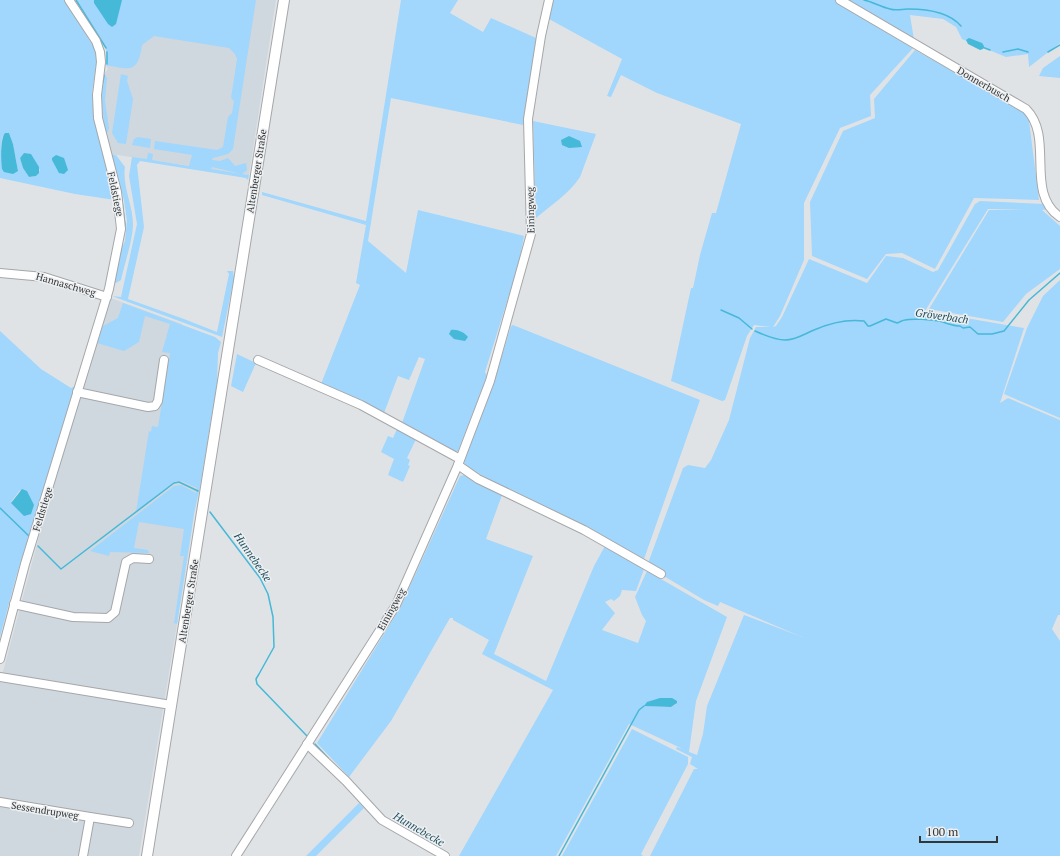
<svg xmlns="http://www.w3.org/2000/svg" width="1060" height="856" font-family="'PT Serif',serif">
<rect width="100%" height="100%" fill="#e0e3e5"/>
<g fill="#cfd8df">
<polygon points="83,0 276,0 249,175 111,154 102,113 102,85 104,74 108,69 106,65 106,47"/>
<polygon points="105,296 182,324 199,478 188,557 139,856 0,856 0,683 94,330"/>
</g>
<g fill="#a1d6fd" fill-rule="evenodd">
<path d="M 0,0 L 64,0 L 95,49 L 97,57 L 92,93 L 94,120 L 115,200 L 75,194 L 0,178 ZM 5,133 L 9,133 L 13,144 L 18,171 L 1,149 L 2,138 ZM 24,153 L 40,170 L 36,176 L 29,177 L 23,168 L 20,158 Z"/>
<path d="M 76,0 L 256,0 L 233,149 L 228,154 L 213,158 L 212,160 L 220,161 L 228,158 L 235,166 L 246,163 L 247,170 L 242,174 L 212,167 L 211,169 L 249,175 L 248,180 L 246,178 L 140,161 L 137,165 L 144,227 L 128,299 L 184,319 L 217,332 L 229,274 L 227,271 L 233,271 L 234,278 L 222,337 L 112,296 L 121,297 L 137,224 L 129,176 L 132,157 L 147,159 L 148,153 L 153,154 L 152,160 L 189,166 L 192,155 L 154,149 L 155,141 L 217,150 L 223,147 L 228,117 L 232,113 L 234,101 L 231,98 L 237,59 L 235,54 L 229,48 L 154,36 L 142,45 C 138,73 131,70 106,65 L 106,47 Z"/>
<polygon points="401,0 458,0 450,13 483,32 491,18 536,38 523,125 391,98 368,241 406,273 418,210 524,236 519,263 485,372 487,376 458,451 455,452 402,423 425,359 419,357 409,380 398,376 384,413 321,384 360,285 356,283 366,225 262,195 262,192 366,221"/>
<path d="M 551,0 L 1060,0 L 1060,43 L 1029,67 L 1028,54 L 1006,57 L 962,39 L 956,27 L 943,19 L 910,15 L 915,46 L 870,95 L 871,116 L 840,128 L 804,203 L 804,260 L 780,316 L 773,327 L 776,326 L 782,317 L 809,259 L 867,283 L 886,256 L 903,258 L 933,272 L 938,270 L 975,204 L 980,201 L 1044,204 L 1047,209 L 1042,210 L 1060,226 L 1060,269 L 1026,294 L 1003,322 L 929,309 L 989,210 L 1028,209 L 988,209 L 925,311 L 1024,328 L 1000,403 L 1008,398 L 1060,420 L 1060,615 L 1058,615 L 1052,629 L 1060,641 L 1060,856 L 650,856 L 694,769 L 698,769 L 690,764 L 692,757 L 676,749 L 677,747 L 683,749 L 629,724 L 556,856 L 459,856 L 553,690 L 482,654 L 489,640 L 453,620 L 453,618 L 450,618 L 391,721 L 349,777 L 317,743 L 400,608 L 460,476 L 464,475 L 502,495 L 486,539 L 533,556 L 494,654 L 546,681 L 594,566 L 605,546 L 644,569 L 636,591 L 622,590 L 620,596 L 614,601 L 611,599 L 605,602 L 615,613 L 602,630 L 638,643 L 646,621 L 642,615 L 635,597 L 647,571 L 727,617 L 696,701 L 689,752 L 697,755 L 703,734 L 707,706 L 744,615 L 802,637 L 720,602 L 718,606 L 704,600 L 647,566 L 683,468 L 688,465 L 705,468 L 711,460 L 729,420 L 750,338 L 756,327 L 771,327 L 754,325 L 747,336 L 725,400 L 722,401 L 671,381 L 691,288 L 693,288 L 700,255 L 712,213 L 716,213 L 741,124 L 657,93 L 621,75 L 611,97 L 607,96 L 622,59 L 549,19 ZM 666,698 L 676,704 L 671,707 L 647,706 L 654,700 Z"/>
<polygon points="915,50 1028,113 1039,200 974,198 935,269 902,253 886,254 867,279 812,256 810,202 843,131 875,118 874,99"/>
<polygon points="1060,56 1060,78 1039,76 1043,68"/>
<polygon points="104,74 107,78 105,101 109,128 108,132 105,133 101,94"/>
<polygon points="121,74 128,76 127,81 133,99 126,144 118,143 112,133"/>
<path d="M 533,121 L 596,134 L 580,177 C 569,194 551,205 536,218 Z"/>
<polygon points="138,137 151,139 150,148 132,145 134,139"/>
<path d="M 111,154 L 116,155 L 125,167 C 122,186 133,205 133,225 C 132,243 125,262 121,280 L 116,283 L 114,282 L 118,257 L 125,241 L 127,221 L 124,200 Z"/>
<polygon points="1060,280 1060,418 1004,394 1027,328 1043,296"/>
<polygon points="123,303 215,337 221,342 218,353 217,383 200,487 194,514 177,624 174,623 184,556 180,556 184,529 139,522 134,548 148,550 149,553 110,552 109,556 90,551 174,486 181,485 196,493 197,488 181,481 176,481 136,512 149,431 151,432 152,426 158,427 170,353 162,352 170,324 145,316 139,342 124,351 97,343 103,326 118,318"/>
<polygon points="513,325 700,400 644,559 581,524 509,490 465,466 464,461 496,376 511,326"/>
<path d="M 0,331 L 41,369 L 71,388 L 75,386 L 16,577 L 0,637 ZM 20,490 L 31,514 L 11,502 Z"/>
<polygon points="237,354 256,363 243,392 231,386"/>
<polygon points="397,429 416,439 407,458 410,460 408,465 410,466 403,482 388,475 394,459 381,452 388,436 393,438"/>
<polygon points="632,729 688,757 688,764 641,854 643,856 562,856"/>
<polygon points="359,803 364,808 316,856 306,856"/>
</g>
<g fill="#46b8d8">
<polygon points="94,0 122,0 116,24 112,27 108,24 94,3"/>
<polygon points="969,38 982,43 984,46 983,49 980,50 968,44 966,40"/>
<path d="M 5,133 L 9,133 L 13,144 L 18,171 L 13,174 L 4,172 L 2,169 C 1,160 0,139 5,133 Z"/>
<polygon points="569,136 580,141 582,147 569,148 562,145 561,140"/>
<polygon points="24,153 31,154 39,167 39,173 36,176 29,177 23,168 20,158"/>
<polygon points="56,155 64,158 68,170 64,174 59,173 52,160 52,158"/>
<path d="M 451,330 C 457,329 464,332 468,337 L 465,341 L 454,339 L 449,334 Z"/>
<polygon points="22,489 27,491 34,505 31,514 24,516 11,503"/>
<polygon points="660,698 672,698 677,701 677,703 671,707 644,706 647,702"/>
</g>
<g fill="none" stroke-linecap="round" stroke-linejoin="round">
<g stroke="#46b8d8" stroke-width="1.5">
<polyline points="76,0 106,48"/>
<path d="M 864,0 C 873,2 881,7 890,9 C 896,11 902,9 908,9 C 926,9 949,12 961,26"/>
<polyline points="982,47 990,50"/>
<polyline points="1003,52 1018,49 1028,52"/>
<polyline points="1048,52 1060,45"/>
<polyline points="107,64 107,52"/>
<polyline points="103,82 104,75"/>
<polyline points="120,254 125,225 121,193"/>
<polyline points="721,310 739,318 752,329"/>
<path d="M 755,331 C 764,335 775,340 785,340 C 796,340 804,334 814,330 C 830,323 847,319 864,321 L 868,326 L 870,326 L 886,319 L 897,323 C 900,322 903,320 905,320 C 912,318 932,320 939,321 C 947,323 953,326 960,326 L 963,328 L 970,327 L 978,334 L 992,334 L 1004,331 L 1029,300 L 1060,273"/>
<polyline points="0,508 30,537"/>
<polyline points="210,512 260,578 268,594 273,617 274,647 259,674 256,679 257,684 307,736"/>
<polyline points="38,546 61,569 174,483 179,482 198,491"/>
<polyline points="315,744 328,758"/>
<polyline points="559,856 639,710 644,706"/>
</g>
<g stroke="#a5a7a9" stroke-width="10">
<g id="minor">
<path d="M 840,0 L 1026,109 C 1055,138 1024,192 1060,217"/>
<polyline points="0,273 44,277 107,297"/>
<polyline points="258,360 361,405 460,459"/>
<polyline points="77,392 148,407 155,406 158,401 164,360"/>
<polyline points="458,465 478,479 584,530 661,574"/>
<polyline points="14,604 73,617 108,618 115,612 126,562 133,558 149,559"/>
<polyline points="0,659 25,564 109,289 121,229 117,192 98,118 97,95 101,62 100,52 96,41 69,0"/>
<polyline points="0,677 171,705"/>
<polyline points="307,744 346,781 382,820 445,856"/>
<polyline points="0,802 90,817"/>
<polyline points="83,856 90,817 129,823"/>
<polyline points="236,856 396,605 458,465 490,381 531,234 528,119 541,36 549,0"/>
</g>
</g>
<g stroke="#a5a7a9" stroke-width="12">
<polyline id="major" points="147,856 284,0"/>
</g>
<use href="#minor" stroke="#fff" stroke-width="8"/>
<use href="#major" stroke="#fff" stroke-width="10"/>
</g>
<g text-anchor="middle" stroke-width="3" stroke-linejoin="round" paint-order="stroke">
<g font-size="10" fill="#343536" stroke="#edf0f2">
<text transform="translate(984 84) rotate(30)" y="4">Donnerbusch</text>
<text transform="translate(256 171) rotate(-81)" y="4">Altenberger Straße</text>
<text transform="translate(116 194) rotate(78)" y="4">Feldstiege</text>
<text transform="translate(530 210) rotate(-91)" y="4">Einingweg</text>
<text transform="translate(66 284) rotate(16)" y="4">Hannaschweg</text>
<text transform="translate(42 509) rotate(-73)" y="4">Feldstiege</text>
<text transform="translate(188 601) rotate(-81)" y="4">Altenberger Straße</text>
<text transform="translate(391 609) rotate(-61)" y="4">Einingweg</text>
<text transform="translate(45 810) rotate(9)" y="4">Sessendrupweg</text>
</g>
<g font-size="11" font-style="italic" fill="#1d4d5b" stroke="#edf0f2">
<text transform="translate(942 316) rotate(8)" y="4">Gröverbach</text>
<text transform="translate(253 557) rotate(55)" y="4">Hunnebecke</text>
<text transform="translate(419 829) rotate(30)" y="4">Hunnebecke</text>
</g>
</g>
<path d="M920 836v6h77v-6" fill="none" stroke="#343536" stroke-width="2"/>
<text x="926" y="836" font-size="12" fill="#343536" stroke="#edf0f2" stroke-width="3" paint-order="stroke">100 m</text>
</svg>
